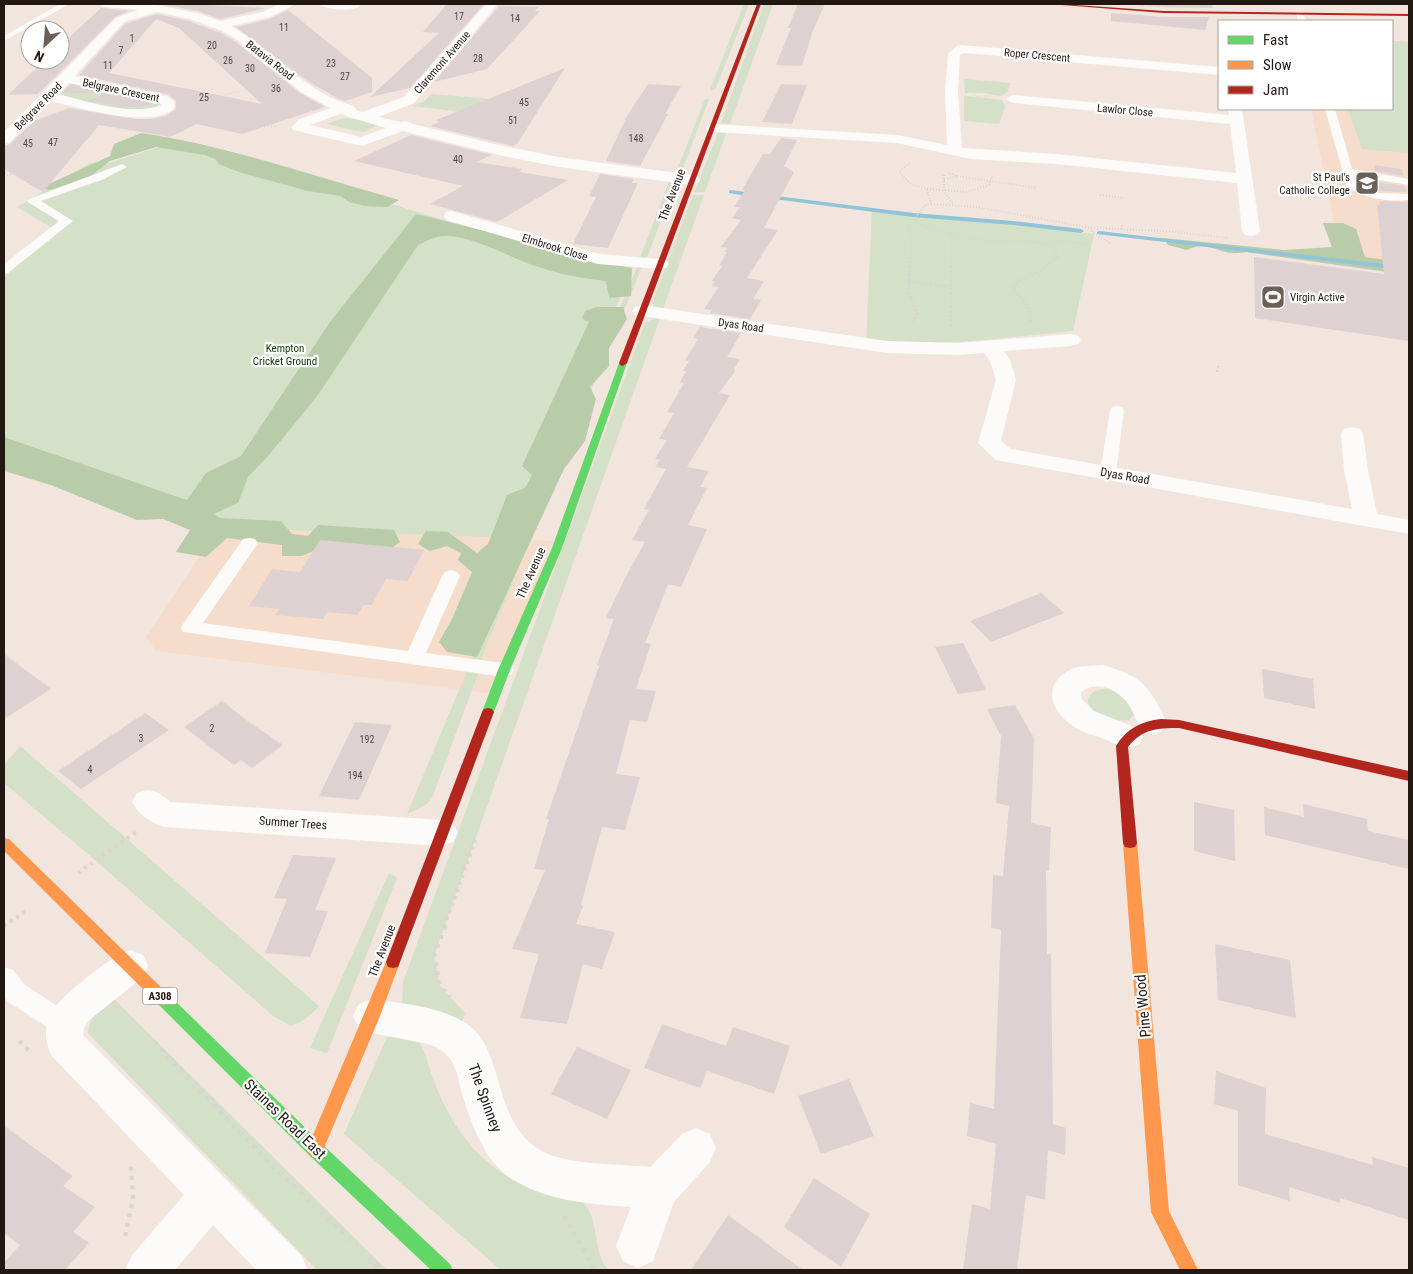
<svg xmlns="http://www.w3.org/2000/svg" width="1413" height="1274" font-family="'Roboto Condensed',sans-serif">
<rect width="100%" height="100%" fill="#f2e5dd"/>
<g fill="#f6ddcb">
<polygon points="1392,41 1409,42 1409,266 1341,257 1311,109 1392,109"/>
<polygon points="221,524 284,530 519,538 553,541 495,694 156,651 146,637"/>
</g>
<g fill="#d4e0c7">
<polygon points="744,4 749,4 715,90 710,90"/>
<polygon points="764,4 773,4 730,124 721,123"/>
<polygon points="1392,41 1409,42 1409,153 1362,149 1348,109 1392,109"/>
<polygon points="964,79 1011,83 1007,92 1001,96 984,93 965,93"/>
<polygon points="75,80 168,104 144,114 56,98"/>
<polygon points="431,94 511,101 502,116 412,106 425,101"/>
<polygon points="964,96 1002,100 1005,107 999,124 964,121"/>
<polygon points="705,99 709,99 683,168 678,168"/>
<polygon points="345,118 369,121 379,125 363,132 326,124"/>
<polygon points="719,131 727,131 705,192 694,192"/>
<polygon points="171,143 236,157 593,265 632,270 519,538 284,530 191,521 187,500 4,437 4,264 52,228 17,207 90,163 106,164"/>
<polygon points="669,182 674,186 648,255 646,258 640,258"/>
<polygon points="693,195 704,195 663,309 657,308 652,303"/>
<polygon points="872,208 1094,234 1073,331 972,341 866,347"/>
<polygon points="638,265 642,267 481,659 472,660"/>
<polygon points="654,318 660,318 434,956 440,986 465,1013 456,1037 402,1008 403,982 645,323"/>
<polygon points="468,669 479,671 432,798 427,804 407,814"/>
<polygon points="1108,688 1124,694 1135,713 1129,720 1112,721 1092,712 1087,700 1094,691"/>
<path d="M 20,746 L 319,1006 C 311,1016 303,1021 291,1026 L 273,1016 L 95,860 L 4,783 L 4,765 Z"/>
<polygon points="389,873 397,878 327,1053 310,1048"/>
<path d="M 114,999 L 387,1270 L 317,1270 L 88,1033 C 90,1014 99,1009 114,999 Z"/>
<path d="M 403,1036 L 418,1040 C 426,1052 427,1062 432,1075 C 445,1113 466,1148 499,1171 C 517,1185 541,1190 563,1196 C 568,1197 577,1198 581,1201 C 601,1216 591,1253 609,1270 L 501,1270 L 344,1134 L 387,1037 Z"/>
</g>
<g fill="#b9ccaa">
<path d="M 141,133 C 229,146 313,176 399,200 L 387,207 L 365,206 L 349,202 L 341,196 L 308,191 L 239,172 L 219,164 L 215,159 L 205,155 L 156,147 L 110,161 L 89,177 L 50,190 L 40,188 L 110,156 L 114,144 Z"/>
<path d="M 416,214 L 481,230 L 500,227 L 601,262 L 632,268 L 631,296 L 609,298 L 606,281 C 578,278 553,273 527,263 C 506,255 466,234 443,236 C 435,236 425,242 418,245 L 318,395 L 269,455 L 248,477 L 238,503 L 214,514 L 220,518 L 281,521 L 292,534 L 308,536 L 318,525 L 394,530 L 400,542 L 389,550 L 327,545 L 302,556 L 282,556 L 282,545 L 227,538 L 206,557 L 176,552 L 190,530 L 163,519 L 137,520 L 51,485 L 4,471 L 4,437 L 187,500 L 206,473 L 241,456 L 330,322 Z"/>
<path d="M 1323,223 L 1343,223 L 1356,229 L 1365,257 L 1409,263 L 1409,275 L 1246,252 C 1240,253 1232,254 1226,252 C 1212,249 1203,242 1187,250 L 1168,245 L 1163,238 L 1284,250 L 1332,247 Z"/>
<polygon points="597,307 623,307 627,319 609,348 609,366 590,387 596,399 585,441 564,469 477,657 447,652 439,642 452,619 472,572 458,560 461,553 447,546 430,551 418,544 426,531 448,532 477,553 488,544 507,495 525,488 532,475 522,466 589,322 582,319 585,311"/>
</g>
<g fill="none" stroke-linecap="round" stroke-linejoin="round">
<g fill="#91c3d9" fill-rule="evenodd">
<polygon points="731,190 753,193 756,195 753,197 729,193 729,191"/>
<polygon points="768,195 913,213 1013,221 1081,229 1084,231 1081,233 1013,225 913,217 766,198 766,196"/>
<polygon points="1099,231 1409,267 1409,271 1097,234 1097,232"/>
</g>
</g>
<g fill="#ded1d1" fill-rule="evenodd">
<polygon points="160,4 190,4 266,8 220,19 198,11"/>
<polygon points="447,4 483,5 410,88 370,97 439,33 423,32"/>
<polygon points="798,4 825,4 813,30 802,66 776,65 791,28 788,28"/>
<polygon points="1123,4 1213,4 1212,8 1164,7"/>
<polygon points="499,6 538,7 535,11 540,11 487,69 434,82"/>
<polygon points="101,8 129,11 115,17 38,94 8,95 45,60 60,60 60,46"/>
<polygon points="288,10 372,78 372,92 345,101 337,98 306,80 236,27 270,19"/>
<polygon points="1111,13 1164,17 1209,17 1205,30 1111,21"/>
<path d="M 157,14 L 189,21 L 221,33 L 236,42 L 300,93 L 325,107 L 242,134 L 197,124 L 170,137 L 99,125 L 43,192 L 4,169 L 4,146 L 10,144 L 34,121 L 69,108 L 134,119 L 152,119 L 166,116 L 176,109 L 176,101 L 167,94 L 79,75 L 125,24 ZM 156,19 L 179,28 L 262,104 L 109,73 Z"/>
<polygon points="565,68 517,144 513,146 430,126 440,122 436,120"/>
<polygon points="648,84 681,86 665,114 668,114 640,166 606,161 627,116"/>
<polygon points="781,84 807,85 792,124 762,122"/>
<polygon points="70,85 105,93 62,93"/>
<polygon points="107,93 157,104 137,107 124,107 89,100"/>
<polygon points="411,135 492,155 477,162 522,169 519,172 568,180 497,222 430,204 463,186 354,161"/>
<polygon points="781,138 797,140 784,166 794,172 764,228 778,230 747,278 764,281 753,299 761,300 750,319 710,313 712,310 704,309 719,287 712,286 715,281 712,281 722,266 719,266 727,252 724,252 727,248 721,247 741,220 732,218 740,207 734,207 745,190 742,190 763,154 770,154"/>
<polygon points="1374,165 1402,169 1403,176 1375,171"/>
<polygon points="600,174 634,179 632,183 638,183 608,248 573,244 596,197 589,196"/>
<polygon points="1376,182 1405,186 1406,192 1379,191"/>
<polygon points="1379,201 1408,202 1409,341 1255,318 1254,257 1384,274 1377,205 1380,205"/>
<polygon points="700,327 741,333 727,357 740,359 734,369 735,371 719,393 730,395 687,467 709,471 700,487 707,488 688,525 707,529 681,587 668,584 645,643 651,644 636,689 656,691 647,722 630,720 616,774 640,777 625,830 602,827 581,905 583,906 576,924 615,932 602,969 583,964 567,1024 520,1018 539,954 512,949 545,870 534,869 549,819 546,819 599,666 597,665 614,619 606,618 625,578 645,542 632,540 649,510 644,509 666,469 655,467 660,460 655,459 667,440 659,439 674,413 667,412 684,383 680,382 686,371 683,371 689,361 685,360 698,339 693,338"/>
<polygon points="320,540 424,550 408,581 386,579 372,605 363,605 358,615 327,612 323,619 275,615 279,609 249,606 272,569 300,572"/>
<polygon points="1041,593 1064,613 991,642 970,621"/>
<polygon points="963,643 986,690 958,694 935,647"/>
<polygon points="4,654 51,689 4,719"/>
<polygon points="1262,669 1313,679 1315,709 1264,698"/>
<polygon points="222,701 249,722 283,745 252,768 241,760 234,765 184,727"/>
<polygon points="1015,705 1034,738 1031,823 1051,827 1049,871 1046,870 1047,954 1051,954 1053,1124 1066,1128 1065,1155 1048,1150 1045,1200 1026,1195 1017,1270 963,1270 972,1204 990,1209 996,1144 967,1136 970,1103 994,1109 1001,930 991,928 993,875 1003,876 1009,806 996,803 1001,736 987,709"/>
<polygon points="145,713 169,730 81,789 58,771"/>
<polygon points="355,722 392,725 359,800 319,796"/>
<polygon points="1194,802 1234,810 1235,861 1194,851"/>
<polygon points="1303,804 1367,819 1368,831 1409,840 1409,869 1265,835 1264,807 1304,817"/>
<polygon points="293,855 336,858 315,910 328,911 310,957 265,953 287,899 274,898"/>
<polygon points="1215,944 1290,960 1296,1018 1218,1000"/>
<polygon points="662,1024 726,1046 733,1027 790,1046 774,1094 707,1071 700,1088 644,1068"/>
<polygon points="577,1047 631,1070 607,1119 551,1094"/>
<polygon points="1216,1071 1266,1088 1265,1134 1373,1165 1372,1157 1409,1168 1409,1220 1340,1198 1340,1203 1289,1187 1290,1201 1238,1185 1238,1111 1214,1104"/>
<polygon points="849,1079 874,1136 821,1154 798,1096"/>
<polygon points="4,1126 73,1176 63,1186 95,1207 73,1232 89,1243 65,1270 4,1270 4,1263 20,1245 4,1233"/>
<polygon points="814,1178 870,1214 841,1267 784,1227"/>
<polygon points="728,1215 803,1270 691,1270"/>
</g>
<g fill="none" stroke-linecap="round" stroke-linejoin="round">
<g stroke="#d9d5d3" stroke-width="1" stroke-dasharray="1 2" stroke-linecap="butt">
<polyline points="441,95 511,101"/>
<polyline points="973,95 985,99 991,98"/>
<polyline points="979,96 991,96"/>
<polyline points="190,103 266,85"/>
<polyline points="432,108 472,113"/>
<polyline points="504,113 518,86"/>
</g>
<g stroke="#d9d5d3" stroke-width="2" stroke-dasharray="1 2" stroke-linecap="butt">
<polyline points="462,111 502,116 504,111"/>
<polyline points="227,116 277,127"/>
<polyline points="389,153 422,162"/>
<polyline points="910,163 899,172 911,184 927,189 931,204 925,206 915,218 917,223 933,230 990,242 1020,240 1039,243 1064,241 1092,245"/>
<polyline points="944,175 944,192 954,204"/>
<polyline points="4,176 33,170 52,148 27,148"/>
<polyline points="957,176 1037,188"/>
<polyline points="944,180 957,176 947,172"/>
<polyline points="927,189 967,192 989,185 992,176"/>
<polyline points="1100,195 1124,198"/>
<polyline points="931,204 977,207 1091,228 1167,231 1227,238"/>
<polyline points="1091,228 1092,232 1110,243"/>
<polyline points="1121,229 1123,223"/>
<polyline points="951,234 951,253"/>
<polyline points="1040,243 1056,249 1057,253"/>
<polyline points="912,253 908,227 917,223"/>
</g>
<g stroke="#d9d5d3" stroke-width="2.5" stroke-dasharray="2 2.5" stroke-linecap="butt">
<polyline points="911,252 908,291 917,314 912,325"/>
<polyline points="951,252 951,326"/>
<polyline points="908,281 949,287"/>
<polyline points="1031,322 1029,307 1013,289 1017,282 1041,271 1057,257 1056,252"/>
<polyline points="1217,372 1219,363"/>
</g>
<g stroke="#d9d5d3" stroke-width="4" stroke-dasharray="3 4.5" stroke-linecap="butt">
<polyline points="78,873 138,831"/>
<polyline points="4,926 28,910"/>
<polyline points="444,927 477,835"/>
</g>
<g stroke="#d9d5d3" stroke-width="4.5" stroke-dasharray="4 5.5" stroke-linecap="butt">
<polyline points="445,926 434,956 440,986 450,997"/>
<polyline points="19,1041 33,1054"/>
<polyline points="154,1042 261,1154 382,1270"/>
<polyline points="564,1216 595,1270"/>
<polyline points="125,1236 133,1200 131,1164"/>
</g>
<g fill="#fdfbfa" fill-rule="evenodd">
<polygon points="60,4 69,4 4,41 4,36"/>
<polygon points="1296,12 1302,12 1306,21 1298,21"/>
<path d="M 1325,109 L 1335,109 L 1352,169 L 1409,179 L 1409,185 L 1354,176 L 1356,183 L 1379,193 L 1409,194 L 1409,200 C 1388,202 1366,199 1347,187 Z"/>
<polygon points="122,164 127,167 104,179 41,201 73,221 8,273 4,274 4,264 59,221 29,203 27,201 29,199"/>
<polygon points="1117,406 1122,407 1124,410 1116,473 1114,476 1102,476 1100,473 1110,410 1112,407"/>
<polygon points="249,538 255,539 258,543 203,623 408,651 442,576 445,572 451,570 457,572 460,576 426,653 504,663 511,665 514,670 511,675 504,677 183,632 181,628 183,624 243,539"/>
<polygon points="4,967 13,970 25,985 74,1017 78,1025 74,1033 65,1037 56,1033 7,1001 4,997"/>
</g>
<g fill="#fdfbfa" fill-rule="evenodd">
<path d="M 98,4 L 157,5 L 197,13 L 220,21 L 262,12 L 280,4 L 294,4 L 292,6 L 270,17 L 231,26 C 274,51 305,93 354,106 L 356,110 L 362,112 L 404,97 L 486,4 L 498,4 L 414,103 L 378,117 L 401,122 L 406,121 L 413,124 L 503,146 L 559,157 L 692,175 L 698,177 L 700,180 L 698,183 L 692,185 L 559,167 L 503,156 L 403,131 L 362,146 L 293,130 L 291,127 L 300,119 L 330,108 L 301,92 L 237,40 L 222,31 L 190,19 L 157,12 L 124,22 L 75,76 L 167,96 L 174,101 L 175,107 C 157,131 76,107 51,101 L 9,143 L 4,144 L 4,132 L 116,18 L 138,10 L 104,7 ZM 69,83 L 158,102 L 161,105 C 133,117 86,101 58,94 ZM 342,113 L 346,116 L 386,128 L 361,137 L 310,125 Z"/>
<path d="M 318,4 L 358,4 L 360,6 C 353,12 325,10 318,4 Z"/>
<polygon points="961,45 1219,67 1219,75 964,53 960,55 958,91 962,148 1056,154 1236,173 1230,124 1013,103 1006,99 1013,95 1229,115 1228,109 1242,109 1260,231 1257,235 1251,236 1245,235 1242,231 1237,183 1056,164 971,159 897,143 713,132 708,131 706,128 708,125 713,124 897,135 947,145 945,91 948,54 957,46"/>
<polygon points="452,211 599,254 660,259 666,260 669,264 666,268 660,269 598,264 446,220 444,216 446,212"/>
<polygon points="642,305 887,341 958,343 1071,334 1078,336 1081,340 1078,344 1071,346 1004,351 1010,360 1016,380 1001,441 1011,449 1352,509 1344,470 1341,434 1344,429 1352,427 1360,429 1363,434 1368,470 1377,514 1409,520 1409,534 996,460 978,443 996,380 990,361 984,353 958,355 887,353 635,315 632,311 635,307"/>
<path d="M 1103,665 C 1144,677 1149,686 1167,723 L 1162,731 L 1152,734 L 1142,731 C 1137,723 1134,713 1129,705 C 1118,690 1098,679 1081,692 L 1082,699 L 1094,711 L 1139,729 L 1143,737 L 1139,745 C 1123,750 1116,744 1102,738 C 1093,735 1081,732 1073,726 C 1050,711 1041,683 1072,669 C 1082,665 1093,666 1103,665 Z"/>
<path d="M 148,790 L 159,793 L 171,802 L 442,820 L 453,824 L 458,833 L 453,842 L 442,846 L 164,827 C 150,822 139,815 132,802 L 137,793 Z"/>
<path d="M 130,950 L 143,955 L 148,966 L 143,977 L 87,1022 L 84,1028 L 83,1035 L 301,1255 L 308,1270 L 256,1270 L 213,1225 L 175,1270 L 125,1270 L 132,1255 L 184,1195 L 51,1055 C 34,1017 64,996 90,975 C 103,965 115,956 130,950 Z"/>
<path d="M 372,999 C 403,1004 444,1006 471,1027 C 506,1055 492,1130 548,1154 C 575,1165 620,1164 650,1167 L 682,1134 L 696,1128 L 710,1134 L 716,1148 L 710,1162 L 674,1202 L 653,1261 L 638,1268 L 623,1261 L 616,1246 L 631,1207 C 589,1204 544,1201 509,1177 C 482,1158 471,1121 461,1091 C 459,1081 457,1070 452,1062 C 447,1052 438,1047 428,1044 L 372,1033 L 359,1028 L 353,1016 L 359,1004 Z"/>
</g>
<g fill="#63d668" fill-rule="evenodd">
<polygon points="623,360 627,363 562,548 510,670 494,712 492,715 484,715 482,712 498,670 552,548 619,363"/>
<polygon points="163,992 168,994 321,1143 450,1264 453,1270 431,1270 309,1155 158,1004 155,999 158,994"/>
</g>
<g fill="#ff974d" fill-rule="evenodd">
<polygon points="4,838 9,839 168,994 171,999 168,1004 163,1006 158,1004 4,851"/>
<polygon points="1130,838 1135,839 1137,843 1169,1211 1198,1270 1180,1270 1151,1212 1123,843 1125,839"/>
<polygon points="393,956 398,957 400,962 380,1016 321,1155 315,1157 309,1155 307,1149 386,962 388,957"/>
</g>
<g fill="#b3261e" fill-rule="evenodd">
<polygon points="757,4 761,4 627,363 623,366 620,365 619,363"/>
<polygon points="1060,4 1164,11 1409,14 1409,16 1164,13 1062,5"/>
<polygon points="488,708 492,709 494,712 400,962 398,967 393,968 388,967 386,962 482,712 484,709"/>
<path d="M 1161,719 L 1179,720 L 1409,771 L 1409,781 L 1179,728 C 1157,728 1142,729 1128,747 L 1137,843 L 1135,847 L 1130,848 L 1125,847 L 1123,843 L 1116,746 C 1126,729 1141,721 1161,719 Z"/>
</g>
</g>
<defs>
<g id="school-square" transform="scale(1.25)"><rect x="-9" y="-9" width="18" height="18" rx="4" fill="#6b6058" stroke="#fff"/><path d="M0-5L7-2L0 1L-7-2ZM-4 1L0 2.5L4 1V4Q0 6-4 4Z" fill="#fff"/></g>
<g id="stadium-square" transform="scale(1.25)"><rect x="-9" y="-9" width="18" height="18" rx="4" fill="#6b6058" stroke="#fff"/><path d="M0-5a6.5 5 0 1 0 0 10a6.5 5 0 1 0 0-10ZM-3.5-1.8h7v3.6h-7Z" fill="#fff"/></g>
</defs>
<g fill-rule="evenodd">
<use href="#school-square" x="1367" y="183"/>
<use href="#stadium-square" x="1273" y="297"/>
</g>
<g text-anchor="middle" stroke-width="4.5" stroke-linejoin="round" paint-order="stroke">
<g font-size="10" fill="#534843">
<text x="459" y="20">17</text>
<text x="515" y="22">14</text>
<text x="284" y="31">11</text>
<text x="132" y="42">1</text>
<text x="212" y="49">20</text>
<text x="121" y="54">7</text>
<text x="478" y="62">28</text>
<text x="228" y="64">26</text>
<text x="331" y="67">23</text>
<text x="108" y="69">11</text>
<text x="250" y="72">30</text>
<text x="345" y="80">27</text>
<text x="276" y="92">36</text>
<text x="204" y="101">25</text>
<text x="524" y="106">45</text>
<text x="513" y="124">51</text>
<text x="636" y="142">148</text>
<text x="53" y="146">47</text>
<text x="28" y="147">45</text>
<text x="458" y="163">40</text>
<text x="212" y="732">2</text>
<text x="141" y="742">3</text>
<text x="367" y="743">192</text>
<text x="90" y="773">4</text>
<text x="355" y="779">194</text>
</g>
<g font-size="11" fill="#221811" stroke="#fff">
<text transform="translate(1037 55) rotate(5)" y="4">Roper Crescent</text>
<text transform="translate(270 60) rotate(38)" y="4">Batavia Road</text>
<text transform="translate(442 62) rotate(-49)" y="4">Claremont Avenue</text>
<text transform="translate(121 90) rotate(12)" y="4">Belgrave Crescent</text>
<text transform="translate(38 106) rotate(-45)" y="4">Belgrave Road</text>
<text transform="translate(1125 110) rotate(5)" y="4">Lawlor Close</text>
<text transform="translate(555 247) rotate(17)" y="4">Elmbrook Close</text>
<text transform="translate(741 325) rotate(8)" y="4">Dyas Road</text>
</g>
<g font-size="11" fill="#221811" stroke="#fff" text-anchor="end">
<text x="1350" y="181">St Paul's<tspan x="1350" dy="13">Catholic College</tspan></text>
<text x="1290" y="301" text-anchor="start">Virgin Active</text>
</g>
<g font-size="11" fill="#0b3901" stroke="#fff">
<text x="285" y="352">Kempton<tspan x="285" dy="13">Cricket Ground</tspan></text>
</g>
<rect fill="#fff" stroke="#645d58" stroke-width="1" x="142.5" y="987.5" width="35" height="17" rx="4"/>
<g font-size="11" font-weight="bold" fill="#221811">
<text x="160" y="1000">A308</text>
</g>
<g font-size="12" fill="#221811" stroke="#fff">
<text transform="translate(672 195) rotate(-69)" y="4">The Avenue</text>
<text transform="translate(1125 476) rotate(10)" y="4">Dyas Road</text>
<text transform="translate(531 573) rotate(-66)" y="4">The Avenue</text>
<text transform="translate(293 823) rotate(4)" y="4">Summer Trees</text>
<text transform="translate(382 951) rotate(-69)" y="4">The Avenue</text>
</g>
<g font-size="15" fill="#221811" stroke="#fff">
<text transform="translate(1143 1006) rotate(-95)" y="5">Pine Wood</text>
<text transform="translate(485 1098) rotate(70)" y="5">The Spinney</text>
<text transform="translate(285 1119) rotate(44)" y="5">Staines Road East</text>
</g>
</g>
<rect width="1413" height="1274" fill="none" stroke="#221811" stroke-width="10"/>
<rect x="1218" y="20" width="175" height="90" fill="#ffffff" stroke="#a7a3a0"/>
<rect x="1228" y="36" width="25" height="8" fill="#63d668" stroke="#a7a3a0"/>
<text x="1263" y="45" font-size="15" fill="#221811">Fast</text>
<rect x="1228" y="61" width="25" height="8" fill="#ff974d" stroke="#a7a3a0"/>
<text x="1263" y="70" font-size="15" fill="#221811">Slow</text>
<rect x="1228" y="86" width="25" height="8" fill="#b3261e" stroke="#a7a3a0"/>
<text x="1263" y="95" font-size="15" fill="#221811">Jam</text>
<g transform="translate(45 45) rotate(206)"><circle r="24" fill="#ffffff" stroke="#a7a3a0"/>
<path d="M0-4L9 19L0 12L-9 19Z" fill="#6b6058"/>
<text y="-8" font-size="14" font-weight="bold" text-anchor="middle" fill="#221811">N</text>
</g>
</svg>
